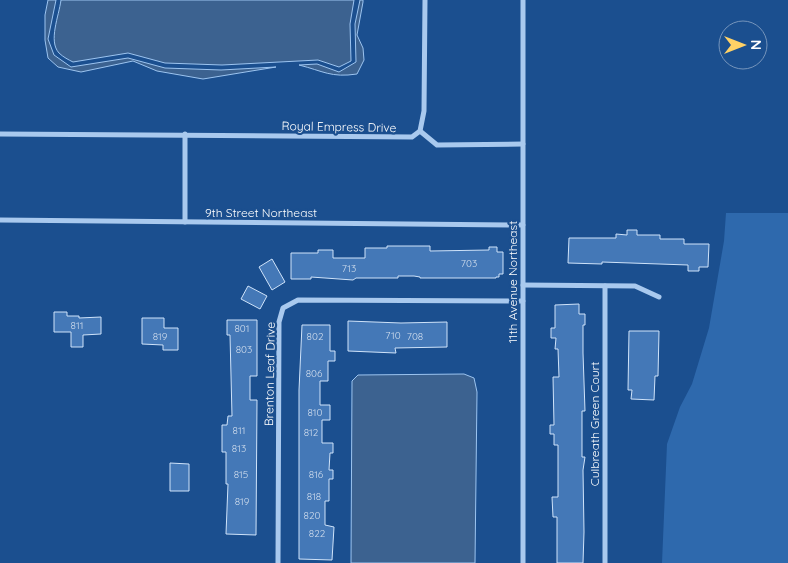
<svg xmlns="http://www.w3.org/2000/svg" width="788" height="563" font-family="Quicksand,sans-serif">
<rect width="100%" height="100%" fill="#1b4f8f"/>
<polygon fill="#2e69ad" points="726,213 788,213 788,563 662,563 667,444 680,407 692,384 709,328 724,241"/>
<g fill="#3c6290" stroke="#9cc4f0">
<polygon points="48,0 56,0 48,39 54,55 71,67 128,58 165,68 221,70 276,67 203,79 157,71 133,61 81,72 58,67 48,58 45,40 45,15"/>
<path d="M 61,0 L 354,0 L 350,24 L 351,61 L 339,67 L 318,60 L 222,65 L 165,63 L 128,53 L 73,62 C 69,60 63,57 59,53 C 48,41 59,16 61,0 Z"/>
<path d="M 360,0 L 363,0 L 363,2 L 357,35 L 363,48 L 364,60 L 357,74 C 331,78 323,71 299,65 L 317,64 L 339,72 L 356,62 L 355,24 Z"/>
<polygon points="464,374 474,378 477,392 475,563 351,563 352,381 358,375"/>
</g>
<g fill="#4478b7" stroke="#cfe3fa">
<polygon points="627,230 637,230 637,235 660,235 660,239 684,239 684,244 709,244 708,267 699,267 699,271 688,271 688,265 602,262 602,264 568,263 569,238 616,238 616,234 627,235"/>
<polygon points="387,246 430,246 430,251 489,250 489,247 497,247 497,252 503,252 503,274 499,274 499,277 496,277 496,278 420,278 420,277 414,276 398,276 398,278 356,278 353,280 311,277 311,279 291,279 291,253 318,253 318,250 333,250 333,258 365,258 365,248 387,248"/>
<polygon points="272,259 285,282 272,290 259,267"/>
<polygon points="248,286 267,296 260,309 241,299"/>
<polygon points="579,304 579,314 585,314 585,325 583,325 583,353 585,411 582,411 582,457 585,457 583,470 584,532 583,563 557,563 557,517 553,517 552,497 558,497 558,445 554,445 554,434 550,434 550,425 554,425 553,377 559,377 558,349 555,349 556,338 551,338 551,328 555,328 555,305"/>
<polygon points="54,312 67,312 67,316 79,316 79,318 101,317 101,334 83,335 83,347 71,347 71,332 54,332"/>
<polygon points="142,318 164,318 164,328 178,328 178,350 163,350 163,345 142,344"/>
<polygon points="227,320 257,320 257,376 250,376 250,400 257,400 256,535 226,534 228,484 226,484 226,452 222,452 222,425 227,425 228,416 232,416 230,335 227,335"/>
<polygon points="348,321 401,323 447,322 447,347 395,348 396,353 348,351"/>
<polygon points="302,325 330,325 330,351 335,351 335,361 328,361 328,381 320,381 320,405 330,405 330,420 322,420 322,443 333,443 333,453 330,453 329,470 333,470 333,479 329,479 329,501 325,501 325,525 334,527 332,560 299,559 299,390"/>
<polygon points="629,331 659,331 658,376 655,376 654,400 631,399 632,390 628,390"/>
<polygon points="170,463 189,464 189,491 170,491"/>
</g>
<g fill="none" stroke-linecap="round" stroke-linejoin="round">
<g stroke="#a9c9ee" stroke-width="5">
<polyline points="420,131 437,145 523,144"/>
<polyline points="0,134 412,137 420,131 424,111 425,0"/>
<polyline points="0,220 523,225"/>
<polyline points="185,222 185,134"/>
<polyline points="523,285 635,286 659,297"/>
<polyline points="278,563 279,322 283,308 298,300 523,301"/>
<polyline points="523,563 523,0"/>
<polyline points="605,563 605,286"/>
</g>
</g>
<g text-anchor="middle" stroke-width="4.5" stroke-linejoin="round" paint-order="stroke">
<g font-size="10" fill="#d0dded">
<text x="469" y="267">703</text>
<text x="349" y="272">713</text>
<text x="77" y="329">811</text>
<text x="242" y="332">801</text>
<text x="393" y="339">710</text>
<text x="160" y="340">819</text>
<text x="315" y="340">802</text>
<text x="415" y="340">708</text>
<text x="244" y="353">803</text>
<text x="314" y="377">806</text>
<text x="315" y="416">810</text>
<text x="239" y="434">811</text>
<text x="311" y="436">812</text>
<text x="239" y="452">813</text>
<text x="241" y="478">815</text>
<text x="316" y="478">816</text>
<text x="314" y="500">818</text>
<text x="242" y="505">819</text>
<text x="312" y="519">820</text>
<text x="317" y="537">822</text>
</g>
<g font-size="12" fill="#fff" stroke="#1b4f8f">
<text transform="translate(339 127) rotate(1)" y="4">Royal Empress Drive</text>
<text x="261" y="217">9th Street Northeast</text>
<text transform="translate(513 282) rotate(-90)" y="4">11th Avenue Northeast</text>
<text transform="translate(270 374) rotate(-89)" y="4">Brenton Leaf Drive</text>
<text transform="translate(595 424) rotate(-90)" y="4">Culbreath Green Court</text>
</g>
</g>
<g transform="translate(743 45) rotate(90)"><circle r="24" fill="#1b4f8f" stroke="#7695bc"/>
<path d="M0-4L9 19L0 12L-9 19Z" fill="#ffd166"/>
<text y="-8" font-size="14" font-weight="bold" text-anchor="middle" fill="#ffffff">N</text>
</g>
</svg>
